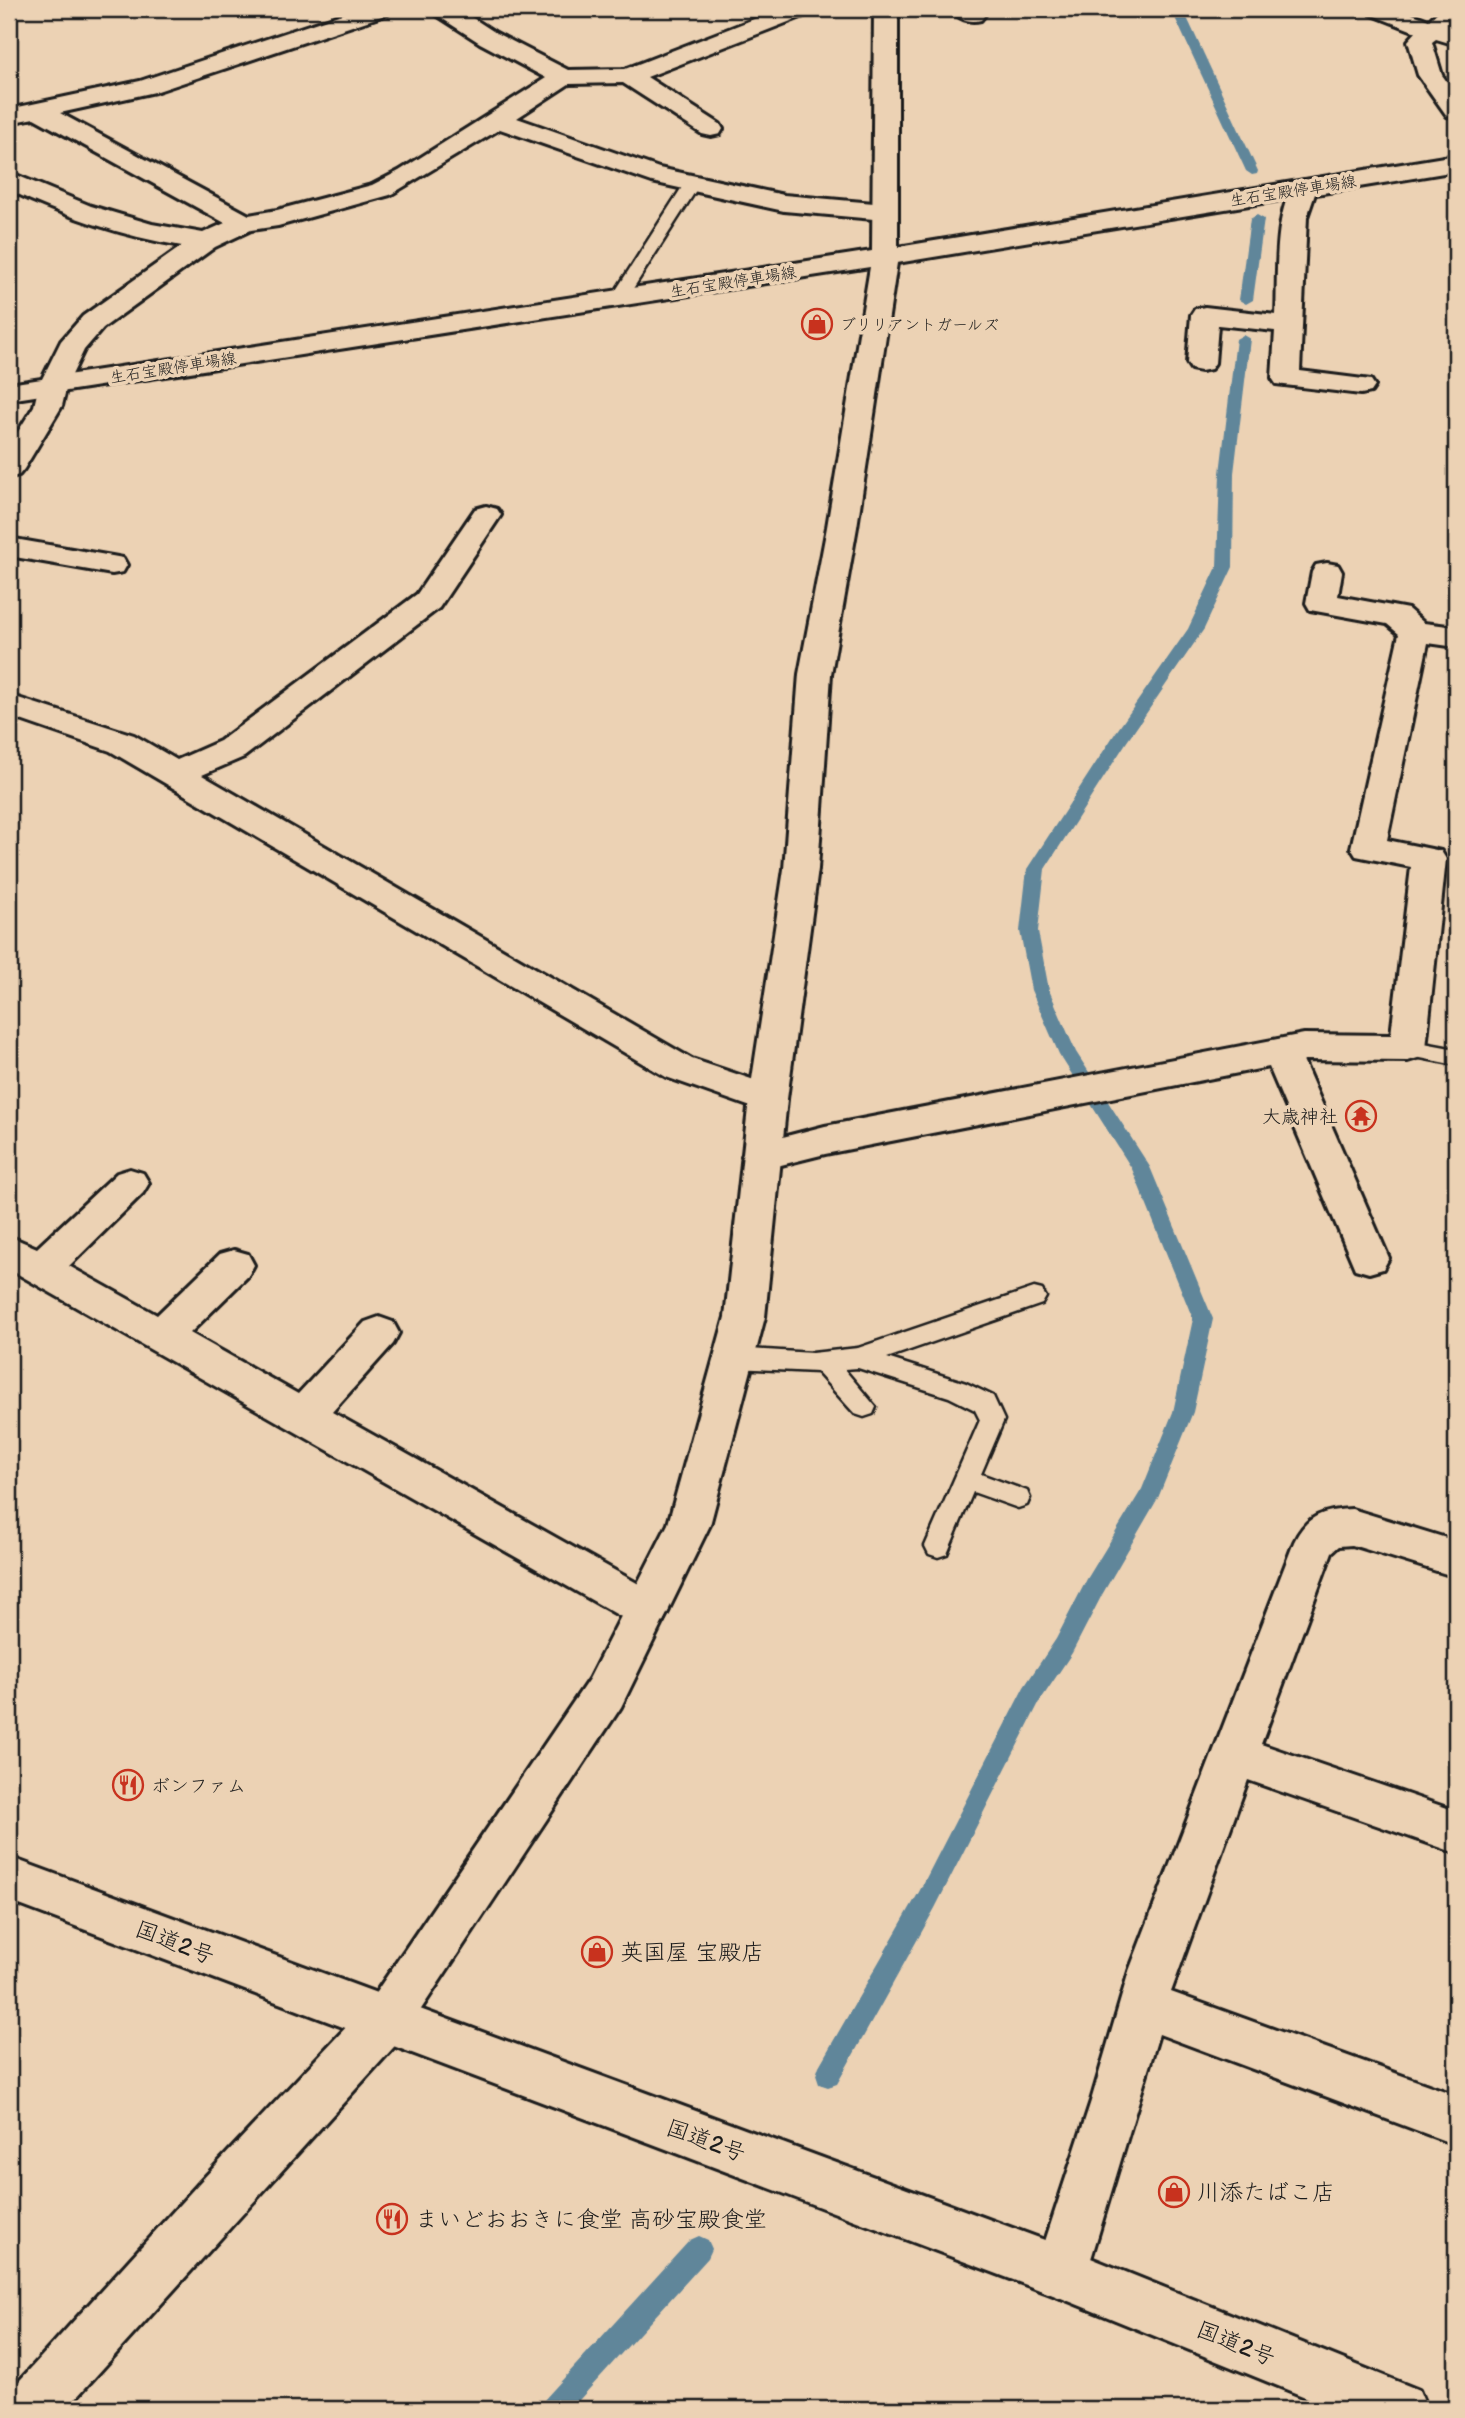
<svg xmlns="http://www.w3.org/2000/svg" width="1465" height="2418" font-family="'Balsamiq Sans','Klee One',sans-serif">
<rect width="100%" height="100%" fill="#ecd2b4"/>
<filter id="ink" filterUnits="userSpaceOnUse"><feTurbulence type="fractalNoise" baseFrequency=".0143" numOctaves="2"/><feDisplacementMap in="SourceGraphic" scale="14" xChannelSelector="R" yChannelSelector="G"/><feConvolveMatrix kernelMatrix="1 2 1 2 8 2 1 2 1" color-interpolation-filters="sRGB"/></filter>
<g filter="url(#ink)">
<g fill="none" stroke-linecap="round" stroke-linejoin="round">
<g fill="#60869a" fill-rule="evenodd">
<polygon points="1171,9 1183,9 1258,171 1257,174 1252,175 1246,171"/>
<polygon points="1257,215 1264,219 1253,300 1246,304 1239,300 1250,219"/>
<polygon points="1243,335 1250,339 1234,473 1233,567 1204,629 1126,743 1045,869 1038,931 1049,990 1076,1052 1150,1167 1213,1319 1193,1412 1158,1498 1103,1593 1072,1653 1040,1701 935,1908 837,2084 828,2087 819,2084 816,2075 819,2066 919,1892 1024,1687 1056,1639 1087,1579 1142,1489 1173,1412 1193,1319 1132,1169 1059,1054 1031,990 1020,931 1027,869 1114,735 1188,629 1217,567 1220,473 1236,339"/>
<polygon points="699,2236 708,2240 712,2249 708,2258 571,2409 540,2409 544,2400 690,2240"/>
</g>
<g stroke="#1c1c1c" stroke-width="5">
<g id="lane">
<polygon points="692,179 700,184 627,298 619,303 613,301 611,298 684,184"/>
<polygon points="1408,1040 1456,1049 1456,1065 1400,1054 1397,1048 1400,1042"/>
<polygon points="1034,1288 1042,1290 1046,1297 1042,1304 887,1358 966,1383 993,1396 1004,1420 981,1474 1027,1491 1030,1498 1027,1505 1018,1508 973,1492 947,1554 938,1557 929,1554 925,1546 980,1420 975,1410 949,1397 858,1368 844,1369 876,1407 873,1414 864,1417 855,1414 817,1372 734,1368 726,1365 722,1358 726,1351 734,1348 812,1353 858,1348"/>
</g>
</g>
<g stroke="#1c1c1c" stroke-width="6">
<g id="street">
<path d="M 357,9 L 392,9 L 388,14 L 155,92 L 60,113 L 249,215 L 277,210 L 372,185 L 399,171 L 546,78 L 480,43 L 435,14 L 431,9 L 459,9 L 496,33 L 568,70 L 625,69 L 780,9 L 813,9 L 809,14 L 647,77 L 720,124 L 723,129 L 720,134 L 711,136 L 702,134 L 623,83 L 569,84 L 517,118 L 659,168 L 784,195 L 885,204 L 894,206 L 898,212 L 894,218 L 885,220 L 784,211 L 652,182 L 500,129 L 390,195 L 278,226 L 251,230 L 215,247 L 103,328 L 84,350 L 67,385 L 62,406 L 24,469 L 19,475 L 9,478 L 9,446 L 34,406 L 39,385 L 61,341 L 83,316 L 182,246 C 121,236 64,216 9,190 L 9,172 L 91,206 L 152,224 L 203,233 L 225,223 L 34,118 L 9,123 L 9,109 L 140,81 Z"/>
<path d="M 951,9 L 979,9 L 985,15 L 981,20 C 969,23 958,19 951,9 Z"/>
<polygon points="1366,9 1399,9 1429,20 1441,9 1456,9 1456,20 1448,27 1456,31 1456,45 1436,39 1432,42 1442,75 1456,94 1456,118 1447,116 1418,75 1408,41 1416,32 1370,14"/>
<path d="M 1304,180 L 1313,183 L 1317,188 L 1307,217 L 1300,371 L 1371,380 L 1375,386 L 1371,392 L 1361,394 L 1276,384 L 1272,378 L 1275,331 L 1218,325 L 1215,363 L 1211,369 L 1201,371 L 1191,369 L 1187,363 L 1191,315 L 1195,309 L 1205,307 L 1276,315 C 1278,276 1273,215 1295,183 Z"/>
<polygon points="486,506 497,509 501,515 439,608 244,757 202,775 692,1059 781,1089 787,1099 781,1109 768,1113 666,1077 110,751 9,716 9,695 134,735 177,760 220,741 417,594 475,509"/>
<polygon points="9,538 112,556 123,558 127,565 123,572 112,574 9,556"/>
<polygon points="1327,563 1338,565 1342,572 1338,596 1408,609 1424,623 1456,627 1456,647 1428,643 1387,840 1441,851 1446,859 1426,1048 1421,1057 1408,1061 1303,1060 1389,1258 1383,1269 1369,1273 1355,1269 1269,1067 825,1154 761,1170 748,1166 742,1156 748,1146 825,1126 1304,1034 1391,1035 1411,867 1356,856 1351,848 1399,634 1387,624 1310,610 1306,603 1312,572 1316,565"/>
<polygon points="130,1169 143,1173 149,1183 143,1193 69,1266 157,1315 220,1254 234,1250 248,1254 254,1265 248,1276 190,1333 298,1394 365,1322 379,1317 393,1322 399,1333 393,1344 332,1412 662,1597 669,1610 662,1623 647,1629 632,1623 9,1269 9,1236 37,1248 117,1173"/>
<path d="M 1352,1509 L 1456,1541 L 1456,1577 L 1352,1545 L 1339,1546 L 1332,1552 L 1261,1744 L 1456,1811 L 1456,1853 L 1248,1780 L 1171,1992 L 1456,2095 L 1456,2145 L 1159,2034 L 1087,2272 L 1079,2290 L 1061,2298 L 1043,2290 L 1035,2272 L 1091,2101 L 1129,1971 L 1294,1542 C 1307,1515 1324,1510 1352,1509 Z"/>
<polygon points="385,1997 402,2004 409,2021 402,2038 66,2409 9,2409 11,2390 200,2182 368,2004"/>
</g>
</g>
<g stroke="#1c1c1c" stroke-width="6">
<polygon id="secondary" points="874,9 898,9 898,247 1456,155 1456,171 897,263 857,527 831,674 818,869 787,1099 765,1317 710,1525 621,1707 402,2038 385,2045 368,2038 361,2021 368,2004 589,1679 668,1524 725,1317 749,1099 784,869 799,674 827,527 870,267 9,400 9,384 872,251"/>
</g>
<g stroke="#1c1c1c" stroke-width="6">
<polygon id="highway" points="9,1857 1061,2246 1419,2390 1427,2409 1335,2409 1061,2298 9,1901"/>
</g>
<use href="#lane" fill="#ecd2b4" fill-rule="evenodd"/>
<use href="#street" fill="#ecd2b4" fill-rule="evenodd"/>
<use href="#secondary" fill="#ecd2b4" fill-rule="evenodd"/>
<use href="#highway" fill="#ecd2b4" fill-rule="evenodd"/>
</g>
</g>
<defs>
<g id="shop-ring" transform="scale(1.575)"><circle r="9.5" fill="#ecd2b4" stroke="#c8321e" stroke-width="1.5"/><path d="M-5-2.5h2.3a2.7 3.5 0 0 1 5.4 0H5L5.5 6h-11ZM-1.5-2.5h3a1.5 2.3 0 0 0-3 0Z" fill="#c8321e"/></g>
<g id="temple-ring" transform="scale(1.575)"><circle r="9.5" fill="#ecd2b4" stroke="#c8321e" stroke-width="1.5"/><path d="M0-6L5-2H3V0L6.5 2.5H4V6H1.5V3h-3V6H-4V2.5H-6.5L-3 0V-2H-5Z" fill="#c8321e"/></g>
<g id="restaurant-ring" transform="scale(1.575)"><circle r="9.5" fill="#ecd2b4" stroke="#c8321e" stroke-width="1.5"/><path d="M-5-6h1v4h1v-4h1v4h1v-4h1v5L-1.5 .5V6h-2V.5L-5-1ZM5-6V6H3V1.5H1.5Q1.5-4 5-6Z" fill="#c8321e"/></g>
</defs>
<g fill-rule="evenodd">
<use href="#shop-ring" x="817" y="324"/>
<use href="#temple-ring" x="1361" y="1116"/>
<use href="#restaurant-ring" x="128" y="1785"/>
<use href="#shop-ring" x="597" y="1952"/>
<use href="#shop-ring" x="1174" y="2192"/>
<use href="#restaurant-ring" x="392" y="2219"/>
</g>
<g text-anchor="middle" stroke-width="7" stroke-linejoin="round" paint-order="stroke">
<g font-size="16" fill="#1c1c1c" stroke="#ecd2b4">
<text transform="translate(1293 190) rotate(-9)" y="6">生石宝殿停車場線</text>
<text transform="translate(733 281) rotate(-9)" y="6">生石宝殿停車場線</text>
<text transform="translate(173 367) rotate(-9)" y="6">生石宝殿停車場線</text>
</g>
<g font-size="16" fill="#1c1c1c" stroke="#ecd2b4" text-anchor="start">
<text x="840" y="330">ブリリアントガールズ</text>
</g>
<g font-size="19" fill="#1c1c1c" stroke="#ecd2b4" text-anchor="end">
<text x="1338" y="1123">大歳神社</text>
<text x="151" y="1792" text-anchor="start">ボンファム</text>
</g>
<g font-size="23" fill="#1c1c1c" stroke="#ecd2b4">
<text transform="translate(175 1942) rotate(21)" y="8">国道2号</text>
<text transform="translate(706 2140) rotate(20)" y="8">国道2号</text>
<text transform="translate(1236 2343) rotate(22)" y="8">国道2号</text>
</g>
<g font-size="23" fill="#1c1c1c" stroke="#ecd2b4" text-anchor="start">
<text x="620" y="1960">英国屋 宝殿店</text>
<text x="1197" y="2200">川添たばこ店</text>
<text x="415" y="2227">まいどおおきに食堂 高砂宝殿食堂</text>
</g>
</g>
<rect width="1465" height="2418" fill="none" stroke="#ecd2b4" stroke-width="35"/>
<rect x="18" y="18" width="1430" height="2383" fill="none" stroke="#1c1c1c" stroke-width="2.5" filter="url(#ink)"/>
</svg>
